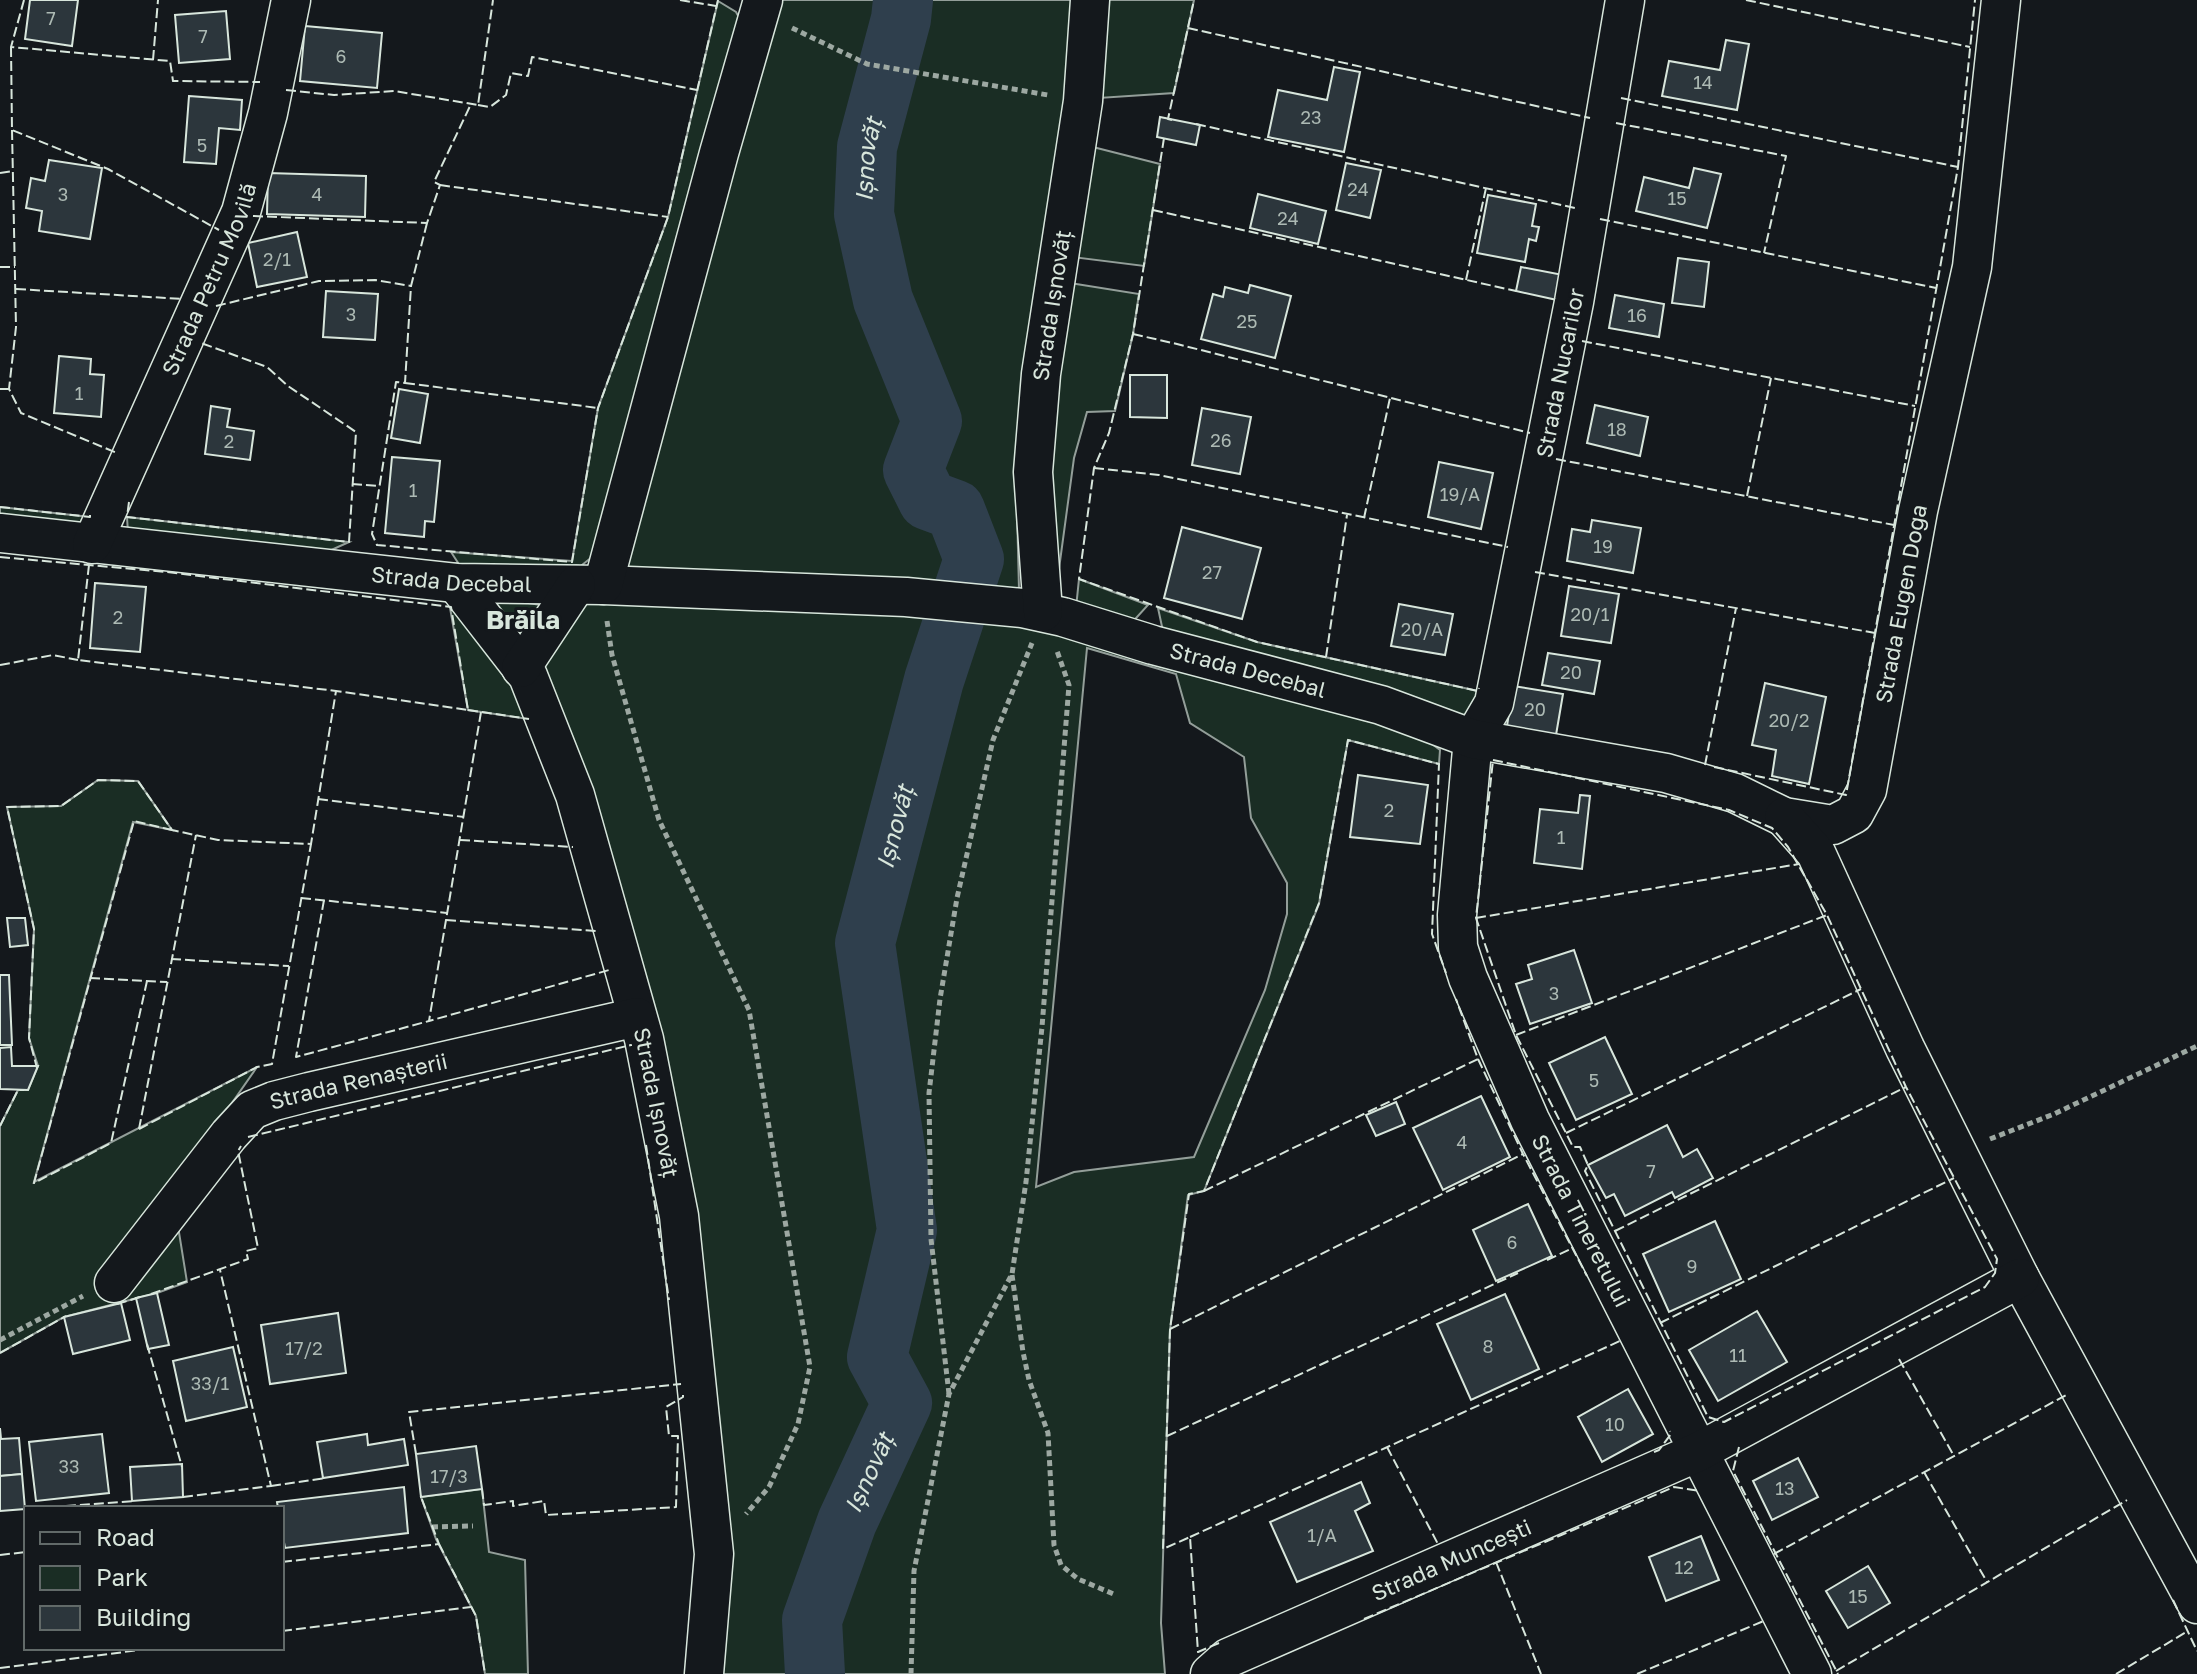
<svg xmlns="http://www.w3.org/2000/svg" width="2197" height="1674" font-family="'Golos Text',sans-serif">
<rect width="100%" height="100%" fill="#14181c"/>
<g fill="#1a2d24" stroke="#939e99" stroke-width="2" fill-rule="evenodd">
<polygon points="779,0 1072,0 1068,106 1016,470 1019,590 928,580 620,570"/>
<polygon points="1102,0 1194,0 1174,93 1099,98"/>
<polygon points="718,1 736,12 745,28 592,557 577,569 464,572 451,552 572,561 598,408 668,217"/>
<polygon points="1085,145 1160,164 1144,266 1072,257"/>
<polygon points="1070,283 1139,294 1133,334 1115,411 1087,412 1074,458 1056,591 1048,413"/>
<polygon points="0,507 90,517 75,527 0,521"/>
<polygon points="127,517 349,542 327,552 128,533"/>
<polygon points="1079,579 1148,605 1127,628 1076,608"/>
<polygon points="479,595 547,606 520,646"/>
<polygon points="449,602 517,679 535,720 468,710"/>
<path d="M 579,602 L 1013,619 L 1409,727 L 1440,750 L 1439,764 L 1348,740 L 1319,904 L 1204,1191 L 1188,1195 L 1170,1330 L 1161,1623 L 1165,1674 L 720,1674 L 700,1291 L 539,668 ZM 1087,648 L 1176,674 L 1190,723 L 1244,757 L 1251,818 L 1287,883 L 1287,914 L 1265,990 L 1194,1157 L 1074,1172 L 1036,1187 Z"/>
<polygon points="1158,608 1257,642 1478,691 1469,721 1164,636"/>
<polygon points="98,780 138,781 172,830 133,822 34,1182 257,1067 172,1189 187,1282 157,1293 64,1317 0,1353 0,1126 18,1090 28,1090 38,1066 29,1038 34,929 7,807 61,806"/>
<polygon points="482,1489 489,1552 525,1560 528,1674 485,1674 476,1616 436,1539 421,1497"/>
</g>
<g fill="none" stroke-linecap="round" stroke-linejoin="round">
<path stroke="#2f3f4d" stroke-width="60" id="s1" d="M 815,1674 L 812,1620 L 847,1522 L 902,1403 L 877,1357 L 907,1230 L 865,943 L 934,680 L 974,559 L 955,510 L 928,500 L 913,470 L 932,421 L 883,300 L 864,214 L 867,147 L 901,19 L 903,0"/>
</g>
<g fill="#2c363c" stroke="#d8e6dc" stroke-width="2">
<polygon points="30,0 78,0 72,46 25,39"/>
<polygon points="226,11 230,59 179,63 175,15"/>
<polygon points="305,26 382,33 377,88 300,81"/>
<polygon points="1726,40 1749,44 1737,110 1662,96 1669,61 1720,70"/>
<polygon points="1334,67 1360,72 1344,152 1268,137 1278,90 1327,100"/>
<polygon points="189,96 242,100 240,130 219,128 216,164 184,162"/>
<polygon points="1160,117 1200,125 1196,145 1157,137"/>
<polygon points="49,160 102,168 90,239 39,231 42,211 26,208 31,178 45,181"/>
<polygon points="1346,163 1381,170 1370,218 1336,210"/>
<polygon points="1694,168 1721,174 1707,228 1636,211 1644,177 1689,188"/>
<polygon points="268,173 366,176 365,217 267,214"/>
<polygon points="1258,194 1326,211 1318,244 1250,228"/>
<polygon points="1488,195 1536,204 1532,226 1539,227 1536,241 1529,239 1525,262 1477,253"/>
<polygon points="297,232 307,277 257,287 248,243"/>
<polygon points="1678,258 1709,262 1704,307 1672,303"/>
<polygon points="1521,267 1563,275 1557,300 1516,291"/>
<polygon points="1250,285 1291,296 1275,358 1201,339 1213,294 1223,297 1225,287 1248,293"/>
<polygon points="326,291 378,294 375,340 323,337"/>
<polygon points="1615,295 1664,304 1659,337 1609,328"/>
<polygon points="59,356 91,359 90,374 104,375 101,417 54,413"/>
<polygon points="1130,375 1167,375 1167,418 1130,417"/>
<polygon points="399,389 428,394 420,443 391,438"/>
<polygon points="1595,405 1648,417 1640,456 1587,443"/>
<polygon points="211,406 230,409 227,427 254,431 250,460 205,454"/>
<polygon points="1202,408 1251,417 1240,474 1192,465"/>
<polygon points="392,457 440,461 434,522 425,521 424,537 385,533"/>
<polygon points="1439,462 1493,473 1481,529 1428,517"/>
<polygon points="1592,520 1641,528 1633,573 1567,561 1572,529 1590,532"/>
<polygon points="1182,527 1261,548 1242,619 1164,598"/>
<polygon points="95,583 146,587 140,652 90,648"/>
<polygon points="1569,586 1619,594 1611,643 1561,636"/>
<polygon points="1399,604 1453,614 1445,655 1391,646"/>
<polygon points="1548,653 1600,661 1594,694 1542,685"/>
<polygon points="1765,683 1826,697 1809,784 1772,776 1776,750 1752,745"/>
<polygon points="1513,686 1563,694 1556,735 1507,726"/>
<polygon points="1358,775 1428,785 1420,844 1350,837"/>
<polygon points="1580,795 1590,796 1582,869 1534,863 1540,809 1578,813"/>
<polygon points="7,918 25,918 28,945 10,947"/>
<polygon points="1574,950 1592,1003 1530,1024 1516,984 1532,979 1528,965"/>
<polygon points="0,975 9,975 12,1045 0,1045"/>
<polygon points="1605,1037 1632,1094 1576,1120 1549,1063"/>
<polygon points="11,1047 12,1066 38,1066 28,1090 0,1089 0,1048"/>
<polygon points="1481,1096 1510,1157 1443,1190 1413,1128"/>
<polygon points="1396,1102 1405,1124 1376,1136 1366,1115"/>
<polygon points="1667,1125 1683,1157 1697,1149 1713,1178 1675,1198 1672,1192 1625,1216 1614,1194 1606,1198 1588,1165"/>
<polygon points="1528,1204 1552,1256 1496,1281 1473,1230"/>
<polygon points="1715,1221 1741,1279 1669,1312 1643,1254"/>
<polygon points="157,1293 169,1345 148,1349 136,1298"/>
<polygon points="1505,1294 1539,1369 1471,1400 1437,1324"/>
<polygon points="121,1303 130,1340 73,1354 64,1317"/>
<polygon points="1757,1311 1787,1362 1718,1401 1689,1350"/>
<polygon points="338,1313 346,1373 270,1384 261,1325"/>
<polygon points="233,1347 247,1407 186,1421 173,1361"/>
<polygon points="1628,1389 1653,1434 1602,1462 1578,1417"/>
<polygon points="0,1428 1,1439 19,1438 22,1474 0,1476"/>
<polygon points="102,1434 109,1493 36,1501 29,1442"/>
<polygon points="367,1434 368,1445 404,1439 408,1465 323,1478 317,1442"/>
<polygon points="476,1446 482,1489 421,1497 416,1454"/>
<polygon points="1798,1458 1818,1497 1772,1520 1753,1481"/>
<polygon points="182,1464 183,1497 132,1501 130,1467"/>
<polygon points="22,1474 25,1509 0,1511 0,1476"/>
<polygon points="1361,1482 1370,1503 1355,1511 1373,1551 1297,1582 1270,1522"/>
<polygon points="404,1487 408,1533 285,1548 282,1531 282,1508 278,1508 277,1502"/>
<polygon points="1701,1536 1719,1580 1666,1601 1649,1557"/>
<polygon points="1868,1566 1890,1603 1848,1628 1826,1591"/>
</g>
<g fill="none" stroke-linecap="round" stroke-linejoin="round">
<g stroke="#d8e6dc" stroke-width="41">
<g id="minor">
<path id="s2" d="M 1625,0 L 1574,302 L 1494,703 L 1473,739 L 1457,915 L 1458,947 L 1468,978 L 1530,1120 L 1812,1674"/>
<path id="s3" d="M 0,533 L 456,583 L 603,585 L 906,597 L 1022,608 L 1063,617 L 1153,645 L 1381,705 L 1473,739 L 1666,773 L 1735,793 L 1784,817 L 1833,825 L 1854,814 L 1867,790 L 1918,511 L 1972,267 L 2001,0"/>
<path id="s4" d="M 92,544 L 241,212 L 268,113 L 291,0"/>
<path id="s5" d="M 456,583 L 528,676 L 575,795 L 644,1039 L 679,1216 L 714,1554 L 704,1674"/>
<polyline points="603,585 719,153 763,0"/>
<path id="s6" d="M 1043,612 L 1033,472 L 1041,374 L 1083,101 L 1090,0"/>
<polyline points="521,668 576,585"/>
<polyline points="1784,817 1816,853 1905,1048 2020,1278 2197,1604"/>
<path id="s7" d="M 114,1283 L 229,1135 L 252,1110 L 274,1101 L 309,1092 L 637,1017"/>
<path id="s8" d="M 1210,1674 L 1228,1658 L 1698,1452 L 2020,1278"/>
</g>
</g>
<g stroke="#9da8a2" stroke-width="5" stroke-dasharray="6 4" stroke-linecap="butt">
<polyline points="792,28 867,64 1048,95"/>
<polyline points="607,621 612,655 659,820 749,1010 810,1367 798,1424 769,1487 746,1514"/>
<polyline points="1990,1139 2054,1114 2197,1046"/>
<polyline points="1012,1275 1023,1352 1029,1380 1048,1433 1054,1545 1061,1565 1078,1579 1116,1595"/>
<polyline points="0,1340 83,1296"/>
<polyline points="949,1394 931,1239 929,1093 940,999 957,898 993,740 1032,643"/>
<polyline points="432,1527 473,1526"/>
<polyline points="911,1674 914,1571 949,1394 1012,1274 1026,1182 1042,1027 1069,685 1057,651"/>
</g>
<use href="#minor" stroke="#14181c" stroke-width="38"/>
<g stroke="#d8e6dc" stroke-width="2" stroke-dasharray="10 4" stroke-linecap="butt">
<polyline points="24,0 11,47 170,61 173,81 260,82"/>
<polyline points="680,0 716,6"/>
<polyline points="1746,0 1970,47"/>
<polyline points="1188,28 1590,118"/>
<polyline points="11,47 12,130 108,169 219,230"/>
<polyline points="153,60 158,0"/>
<polyline points="286,90 334,95 394,91 478,105 493,0"/>
<polyline points="1621,98 1958,167"/>
<polyline points="478,105 490,107 506,95 511,73 528,76 532,57 697,90"/>
<polyline points="1172,120 1168,119 1194,0"/>
<polyline points="1616,123 1786,156 1764,253"/>
<polyline points="1196,124 1575,208"/>
<polyline points="12,130 16,327 9,389 21,413 117,453"/>
<polyline points="1164,138 1133,334 1109,433 1094,468 1079,579 1257,642 1478,691 1479,688"/>
<polyline points="0,173 13,171"/>
<polyline points="440,185 668,217"/>
<polyline points="1153,210 1516,291"/>
<polyline points="253,216 427,223 440,185 434,182 471,104"/>
<polyline points="1600,219 1936,288"/>
<polyline points="427,223 411,286 405,383 396,382 372,534 377,545 572,562 598,408 668,217 718,0"/>
<polyline points="0,267 15,267"/>
<polyline points="1466,280 1486,188"/>
<polyline points="16,289 183,299"/>
<polyline points="216,306 319,281 375,280 411,286"/>
<polyline points="1133,334 1177,344 1530,433"/>
<polyline points="1582,341 1915,406"/>
<polyline points="405,383 598,408"/>
<polyline points="0,389 9,389"/>
<polyline points="1556,459 1894,525"/>
<polyline points="1094,468 1159,475 1508,547"/>
<polyline points="352,484 380,486"/>
<polyline points="1747,496 1771,378"/>
<polyline points="129,502 127,517 349,542 356,432 288,386 267,367 201,343"/>
<polyline points="0,507 90,517 90,515"/>
<polyline points="1364,518 1390,398"/>
<polyline points="0,557 167,572 451,607 468,710 336,691 311,844 218,840 172,830 138,781 98,780 61,806 7,807 34,929 29,1038 37,1068"/>
<polyline points="89,565 78,660 336,691"/>
<polyline points="1535,572 1875,633"/>
<polyline points="1326,657 1347,515"/>
<polyline points="0,665 53,655 78,660"/>
<polyline points="468,710 529,719"/>
<polyline points="481,712 429,1021 609,970 609,967"/>
<polygon points="1493,760 1729,810 1772,828 1788,847 1827,915 1906,1087 1997,1259 1995,1273 1985,1287 1724,1422 1708,1417 1585,1171 1588,1165 1580,1147 1573,1147 1566,1133 1516,1035 1476,918"/>
<polyline points="1705,765 1736,608"/>
<polyline points="1714,767 1846,795 1958,167 1975,0"/>
<polyline points="318,799 464,817"/>
<polyline points="460,840 573,847"/>
<polyline points="301,898 447,913"/>
<polyline points="324,900 296,1057 429,1021"/>
<polyline points="1476,918 1799,864"/>
<polyline points="446,920 597,931"/>
<polyline points="171,959 289,966"/>
<polyline points="90,978 167,982"/>
<polyline points="147,981 111,1143 34,1183 134,821 172,830"/>
<polyline points="1516,1035 1827,915"/>
<polyline points="1478,1059 1523,1154 1587,1276"/>
<polyline points="0,1126 18,1090 24,1090"/>
<polyline points="139,1129 257,1067 272,1064 311,844"/>
<polyline points="139,1129 196,835"/>
<polyline points="1566,1133 1861,989"/>
<polyline points="248,1137 631,1045 631,1046"/>
<polyline points="646,1145 669,1300"/>
<polyline points="1204,1191 1478,1059 1456,999"/>
<polyline points="1615,1231 1906,1087"/>
<polyline points="1547,1260 1573,1248"/>
<polyline points="151,1294 248,1259 246,1251 258,1248 238,1151 241,1146"/>
<polyline points="117,1304 140,1297"/>
<polyline points="1660,1323 1954,1178"/>
<polyline points="1170,1329 1523,1154"/>
<polyline points="147,1344 182,1467"/>
<polyline points="0,1353 66,1316"/>
<polyline points="1899,1359 1954,1456"/>
<polyline points="1167,1436 1518,1273"/>
<polyline points="1387,1447 1439,1546"/>
<polyline points="1739,1447 1733,1471 1838,1674"/>
<polyline points="1654,1452 1659,1450 1671,1434 1670,1431"/>
<polyline points="416,1454 409,1412 681,1384"/>
<polyline points="1924,1472 1987,1582"/>
<polyline points="271,1486 326,1478"/>
<polyline points="482,1489 484,1505 513,1501 513,1506 544,1501 546,1515 676,1507 678,1436 669,1436 666,1407 683,1397 683,1395"/>
<polyline points="183,1497 271,1486 220,1270"/>
<polyline points="38,1508 134,1501"/>
<polyline points="1190,1537 1622,1340"/>
<polyline points="439,1544 476,1616 485,1674"/>
<polyline points="1774,1554 2068,1394"/>
<polyline points="0,1555 26,1552"/>
<polyline points="282,1562 439,1544 421,1497"/>
<polyline points="1496,1562 1541,1674"/>
<polyline points="2173,1600 2197,1651"/>
<polyline points="1364,1619 1674,1487 1700,1491"/>
<polyline points="282,1631 471,1607"/>
<polyline points="1219,1643 1198,1652 1190,1537 1163,1549 1170,1329 1189,1194 1204,1191 1319,903 1348,740 1439,764 1432,934 1446,973"/>
<polyline points="0,1668 155,1648"/>
<polyline points="1836,1671 2127,1500"/>
<polyline points="1637,1674 1766,1620"/>
<polyline points="2116,1674 2188,1631"/>
</g>
</g>
<g text-anchor="middle" stroke-width="6" stroke-linejoin="round" paint-order="stroke">
<g font-size="18" fill="#adbab4">
<text x="51" y="25">7</text>
<text x="203" y="43">7</text>
<text x="341" y="63">6</text>
<text x="1703" y="89">14</text>
<text x="1311" y="124">23</text>
<text x="202" y="152">5</text>
<text x="1358" y="196">24</text>
<text x="63" y="201">3</text>
<text x="317" y="201">4</text>
<text x="1677" y="205">15</text>
<text x="1288" y="225">24</text>
<text x="277" y="266">2/1</text>
<text x="351" y="321">3</text>
<text x="1637" y="322">16</text>
<text x="1247" y="328">25</text>
<text x="79" y="400">1</text>
<text x="1617" y="436">18</text>
<text x="1221" y="447">26</text>
<text x="229" y="448">2</text>
<text x="413" y="497">1</text>
<text x="1460" y="501">19/A</text>
<text x="1603" y="553">19</text>
<text x="1212" y="579">27</text>
<text x="1590" y="621">20/1</text>
<text x="118" y="624">2</text>
<text x="1422" y="636">20/A</text>
<text x="1571" y="679">20</text>
<text x="1535" y="716">20</text>
<text x="1789" y="727">20/2</text>
<text x="1389" y="817">2</text>
<text x="1561" y="844">1</text>
<text x="1554" y="1000">3</text>
<text x="1594" y="1087">5</text>
<text x="1462" y="1149">4</text>
<text x="1651" y="1178">7</text>
<text x="1512" y="1249">6</text>
<text x="1692" y="1273">9</text>
<text x="1488" y="1353">8</text>
<text x="304" y="1355">17/2</text>
<text x="1738" y="1362">11</text>
<text x="210" y="1390">33/1</text>
<text x="1615" y="1431">10</text>
<text x="69" y="1473">33</text>
<text x="449" y="1483">17/3</text>
<text x="1785" y="1495">13</text>
<text x="1322" y="1542">1/A</text>
<text x="1684" y="1574">12</text>
<text x="1858" y="1603">15</text>
</g>
<g font-size="22" fill="#d8e6dc" stroke="#14181c">
<text dy="8" stroke="none"><textPath href="#s4" startOffset="290">Strada Petru Movilă</textPath></text>
<text dy="8" stroke="none"><textPath href="#s6" startOffset="308">Strada Ișnovăț</textPath></text>
<text transform="translate(1560 373) rotate(-79)" y="8">Strada Nucarilor</text>
<text dy="8" stroke="none"><textPath href="#s3" startOffset="454">Strada Decebal</textPath></text>
<text dy="8" stroke="none"><textPath href="#s3" startOffset="2108">Strada Eugen Doga</textPath></text>
<text dy="8" stroke="none"><textPath href="#s3" startOffset="1260">Strada Decebal</textPath></text>
<text dy="8" stroke="none"><textPath href="#s7" startOffset="332">Strada Renașterii</textPath></text>
<text dy="8" stroke="none"><textPath href="#s5" startOffset="564">Strada Ișnovăț</textPath></text>
<text dy="8" stroke="none"><textPath href="#s2" startOffset="1266">Strada Tineretului</textPath></text>
<text dy="8" stroke="none"><textPath href="#s8" startOffset="268">Strada Muncești</textPath></text>
</g>
<g font-size="24" font-style="italic" fill="#d8e6dc" stroke="#14181c">
<text dy="8" stroke="none"><textPath href="#s1" startOffset="1602">Ișnovăț</textPath></text>
<text dy="8" stroke="none"><textPath href="#s1" startOffset="882">Ișnovăț</textPath></text>
<text dy="8" stroke="none"><textPath href="#s1" startOffset="212">Ișnovăț</textPath></text>
</g>
<g font-size="26" font-weight="bold" fill="#d8e6dc" stroke="#14181c">
<text x="523" y="629">Brăila</text>
</g>
</g>
<rect x="24" y="1506" width="260" height="144" fill="#14181c" stroke="#626a69" stroke-width="2"/>
<rect x="40" y="1532" width="40" height="12" fill="#14181c" stroke="#626a69" stroke-width="2"/>
<text x="96" y="1546" font-size="24" fill="#d8e6dc">Road</text>
<rect x="40" y="1566" width="40" height="24" fill="#1a2d24" stroke="#626a69" stroke-width="2"/>
<text x="96" y="1586" font-size="24" fill="#d8e6dc">Park</text>
<rect x="40" y="1606" width="40" height="24" fill="#2c363c" stroke="#626a69" stroke-width="2"/>
<text x="96" y="1626" font-size="24" fill="#d8e6dc">Building</text>
</svg>
